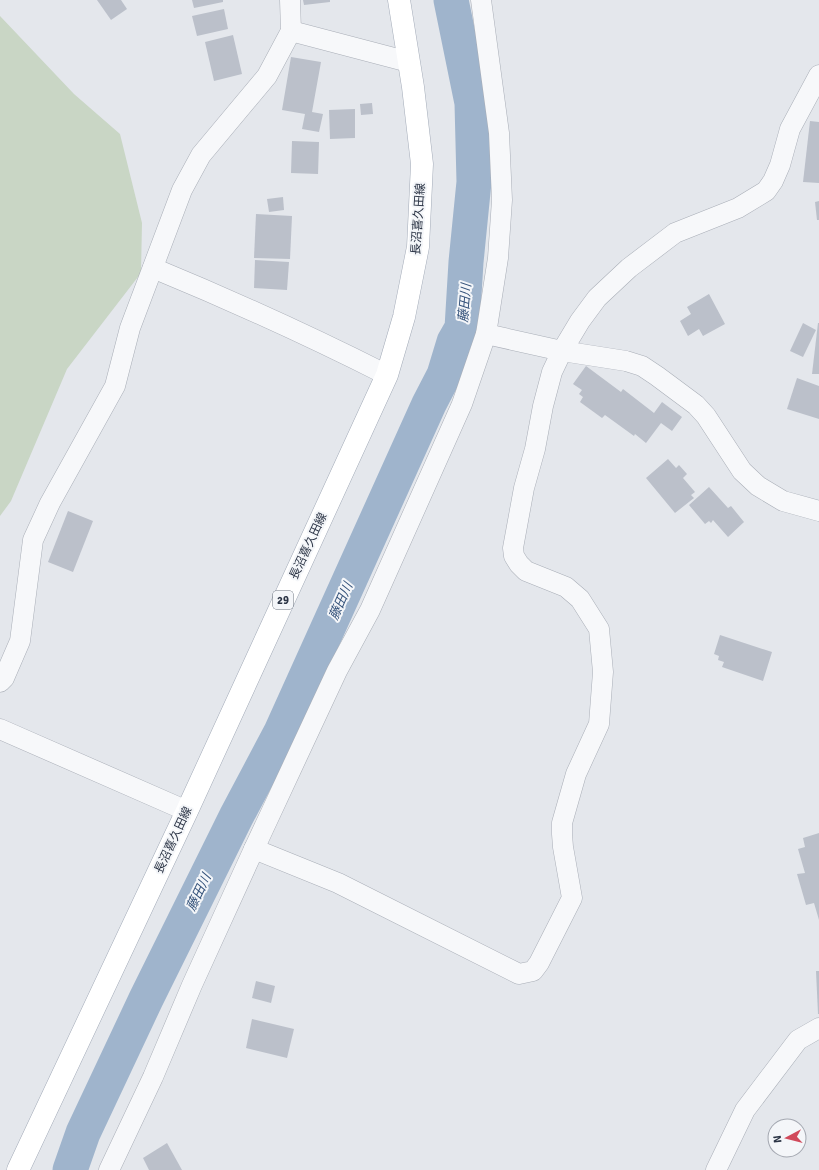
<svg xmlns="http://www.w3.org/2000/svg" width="819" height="1170" font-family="Signika,'Noto Sans JP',sans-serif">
<rect width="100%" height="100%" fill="#e4e7ec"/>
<polygon fill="#c9d6c5" points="0,16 74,94 120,134 142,223 141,273 67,369 11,501 0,516"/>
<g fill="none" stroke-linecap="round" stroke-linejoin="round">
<polyline stroke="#9fb4cc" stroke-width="35" points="70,1170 83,1133 146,999 236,817 281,732 429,404 444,375 454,342 462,328 466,262 474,182 472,103 451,0"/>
</g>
<g fill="#bbc0ca">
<polygon points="97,0 121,0 127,9 111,20"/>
<polygon points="192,0 223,0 223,2 194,8"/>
<polygon points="303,0 330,0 330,2 304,5"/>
<polygon points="224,9 228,29 197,36 192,16"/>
<polygon points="233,35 242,74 214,81 205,42"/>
<polygon points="291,57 321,62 312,112 323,114 319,132 302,129 305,114 282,110"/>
<polygon points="372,103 373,114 361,115 360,104"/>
<polygon points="355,109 355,138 330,139 329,110"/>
<polygon points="810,121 819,122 819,183 803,182"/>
<polygon points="292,141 319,142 318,174 291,173"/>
<polygon points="283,197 284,210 269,212 267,199"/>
<polygon points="819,201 819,220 817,220 815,202"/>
<polygon points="256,214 292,216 290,259 254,258"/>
<polygon points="255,260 289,262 287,290 254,288"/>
<polygon points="709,294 725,324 703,336 699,329 688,336 680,321 691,314 687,307"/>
<polygon points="803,323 816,330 803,357 790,351"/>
<polygon points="818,323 819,323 819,374 812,374"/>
<polygon points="586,366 621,392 623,389 654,413 662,402 682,417 672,431 661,423 646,443 635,434 634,436 605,415 602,418 580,402 583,397 579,394 582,390 573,384"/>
<polygon points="797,378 819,386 819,419 787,409"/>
<polygon points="668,459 676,468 679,465 687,474 683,478 695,492 691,495 694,498 675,513 646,478"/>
<polygon points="709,487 728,508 731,506 744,522 728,537 713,520 711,523 709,521 705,524 689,505"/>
<polygon points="68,511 93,521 73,572 48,562"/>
<polygon points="720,635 772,652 763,681 722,667 724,662 718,660 719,656 714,654"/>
<polygon points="819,833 819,920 814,903 806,905 797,874 805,873 798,849 805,847 803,838"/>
<polygon points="816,971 819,971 819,1014 818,1014"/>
<polygon points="256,981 275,986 271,1003 252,998"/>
<polygon points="252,1019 294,1029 287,1058 246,1048"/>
<polygon points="167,1143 182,1170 149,1170 143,1158"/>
</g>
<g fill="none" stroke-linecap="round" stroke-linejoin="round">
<g stroke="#a9aeb7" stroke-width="21">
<g id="minor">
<polyline points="291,31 409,62"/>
<path d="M 153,268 C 233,301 310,336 387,375"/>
<polyline points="486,334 562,351 626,361 642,366 657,376 696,405 706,416 742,471 758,486 783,501 819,511"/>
<polyline points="0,682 4,678 20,641 33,540 50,503 115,386 130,328 182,190 201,155 267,76 291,31 290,0"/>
<polyline points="0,729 187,811"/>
<polyline points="254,849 338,883 519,974 533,971 539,963 572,898 563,847 562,834 562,823 576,774 599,724 603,672 599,629 580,599 566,587 526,571 519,564 514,556 513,548 524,488 535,449 543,406 552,372 562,351 580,321 597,298 629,268 675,233 738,208 766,191 773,181 780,165 790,129 819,75"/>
<polyline points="109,1170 153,1077 192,985 254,849 337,671 370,610 462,404 486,334 498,258 502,200 499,133 481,0"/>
<polyline points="716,1170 745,1110 798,1040 819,1028"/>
</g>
</g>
<g stroke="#a3abb8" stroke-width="23">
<polyline id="major" points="18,1170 187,811 387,375 404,317 418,247 422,164 413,87 399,0"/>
</g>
<use href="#minor" stroke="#f7f8fa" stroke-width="20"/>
<use href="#major" stroke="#fff" stroke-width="22"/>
</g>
<g text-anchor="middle" stroke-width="4" stroke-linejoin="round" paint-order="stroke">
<rect fill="#f4f6f9" stroke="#676e7b" stroke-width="1" x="273" y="591" width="20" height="18" rx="3"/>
<g font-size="11" font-weight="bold" fill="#2b3445">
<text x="283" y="604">29</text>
</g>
<g font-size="12" fill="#2b3445" stroke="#f4f6f9">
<text transform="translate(418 219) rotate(-86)" y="4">長沼喜久田線</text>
<text transform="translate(308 546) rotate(-65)" y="4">長沼喜久田線</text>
<text transform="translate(173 840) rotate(-65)" y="4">長沼喜久田線</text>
</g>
<g font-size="13" font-style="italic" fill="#34527a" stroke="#f4f6f9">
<text transform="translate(464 303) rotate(-85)" y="5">藤田川</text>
<text transform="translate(340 601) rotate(-66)" y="5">藤田川</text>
<text transform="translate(198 892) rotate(-64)" y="5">藤田川</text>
</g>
</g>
<g transform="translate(787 1138) rotate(263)"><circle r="19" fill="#f4f6f9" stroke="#a4a8b1"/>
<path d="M0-3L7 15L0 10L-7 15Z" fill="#d1495b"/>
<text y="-6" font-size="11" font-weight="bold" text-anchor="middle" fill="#2b3445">N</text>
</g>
</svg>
